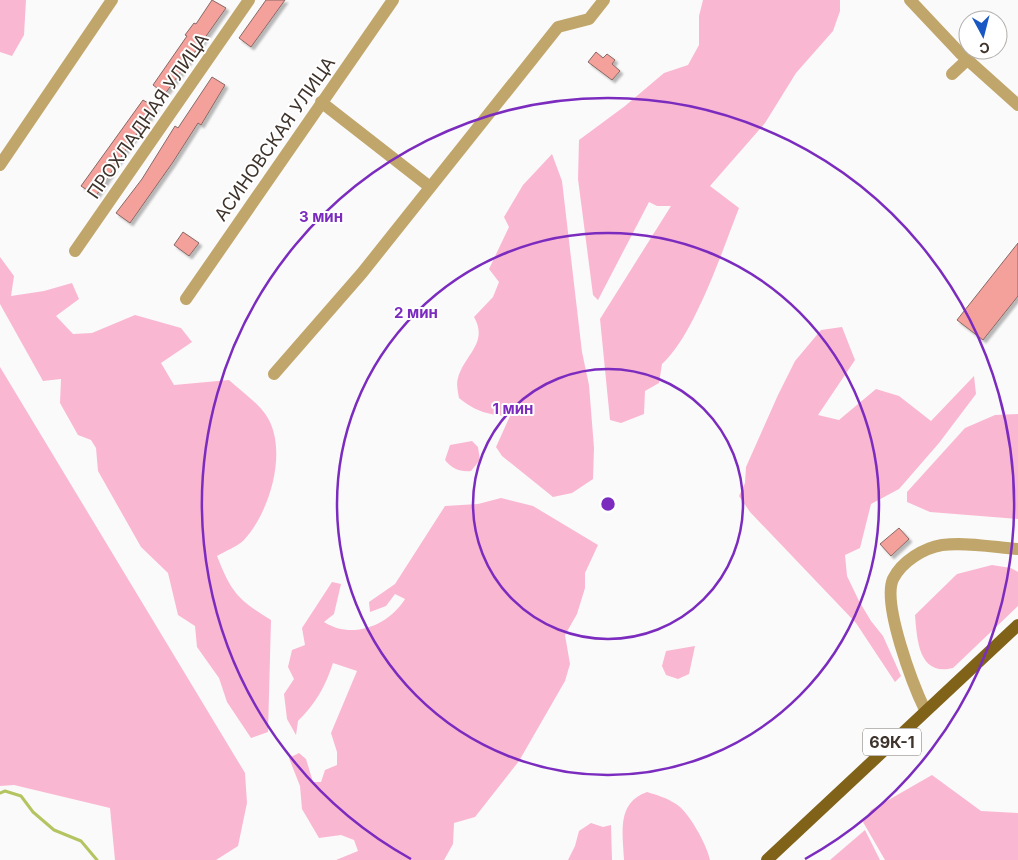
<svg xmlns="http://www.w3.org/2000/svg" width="1018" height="860" font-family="Inter,sans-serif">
<defs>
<filter id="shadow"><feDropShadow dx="3" dy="3" stdDeviation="1" flood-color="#0004"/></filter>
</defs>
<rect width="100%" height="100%" fill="#fafafa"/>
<g fill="#fab7d2">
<polygon points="0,0 26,0 24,35 12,56 0,52"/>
<path d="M 703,0 L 840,0 L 840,11 L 833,31 L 796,73 L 765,123 L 710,186 L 739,208 C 723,249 694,336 662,364 L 659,383 L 645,391 L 644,414 L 621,423 L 610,420 L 600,319 L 671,206 L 657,206 L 649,202 L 598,300 L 593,295 L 578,179 L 579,140 L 625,106 L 664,73 L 688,65 L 699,45 L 699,16 Z"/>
<path d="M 552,154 L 562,181 L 582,352 L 589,385 L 594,448 L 593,479 L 572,493 L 553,497 L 502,456 L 496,447 L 510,416 C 489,415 476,412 459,398 C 458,392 456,384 458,378 C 464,355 489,343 474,317 L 493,297 L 499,282 L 489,269 L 509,227 L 504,217 L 523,185 Z"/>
<path d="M 0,257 L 14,276 L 11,296 L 44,291 L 72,283 L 79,299 L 56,316 L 73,334 L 92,333 L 135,315 L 181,328 L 192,342 L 161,363 L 174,385 L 229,380 C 241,391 257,402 266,415 C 289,449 270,512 244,540 C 237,547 225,551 217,556 C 231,592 238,600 271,620 L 268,732 L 251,738 L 227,702 L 219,678 L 197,647 L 195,626 L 178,615 L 168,573 L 141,547 L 98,471 L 96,448 L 91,440 L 78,435 L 60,403 L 61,379 L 43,381 L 0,304 Z"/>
<polygon points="842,327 855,360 818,415 839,420 876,389 899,396 931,421 974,376 976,394 939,443 899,489 871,504 860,548 845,555 847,576 859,601 871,621 883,636 901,676 895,682 856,623 750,512 739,496 745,483 746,467 778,395 795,361 821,330"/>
<polygon points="0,367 245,773 247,803 238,846 216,860 115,860 110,808 14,785 0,786"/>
<polygon points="1018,414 1018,519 930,512 907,502 907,492 965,428 995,415"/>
<path d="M 472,441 L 478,447 L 480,460 L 471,471 C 460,472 452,469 445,460 L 450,445 Z"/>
<path d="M 501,498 L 533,506 L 598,545 L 585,573 L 585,588 L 577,614 L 565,635 L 570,664 L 565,681 L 519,761 L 475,817 L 454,823 L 453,844 L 444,860 L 336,860 L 358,851 L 354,840 L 341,835 L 319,838 L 302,809 L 300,786 L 289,758 L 299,753 L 306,759 L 313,782 L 321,782 L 325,770 L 337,765 L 337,752 L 331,733 L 357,671 L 333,663 C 325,687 316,703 298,721 L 296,735 L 287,719 L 284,694 L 294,679 L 288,667 L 292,650 L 305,645 L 302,628 L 332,582 L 341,584 L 334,614 L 324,622 C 352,640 388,626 405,599 L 395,594 L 386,606 L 370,612 L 369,602 L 395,584 L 445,506 L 478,504 Z"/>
<path d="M 992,565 L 1011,568 L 1018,572 L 1018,606 L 953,668 C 918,677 917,638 915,615 L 957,574 Z"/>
<polygon points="695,646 689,674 678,679 666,675 662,666 666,651"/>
<polygon points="932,775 981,811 1018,813 1018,860 885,860 863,822 871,810"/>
<path d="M 647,792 C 657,795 667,798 676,804 C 689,812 707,845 710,860 L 624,860 C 623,833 616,803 647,792 Z"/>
<polygon points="591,823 603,827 611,825 612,860 568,860 575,846 579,831"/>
<polygon points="865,830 880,860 830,860"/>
</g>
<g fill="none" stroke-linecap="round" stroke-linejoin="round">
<polyline stroke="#b4c461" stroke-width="3" points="0,793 5,791 21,796 33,812 54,830 81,841 97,860"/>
</g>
<g fill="#f5a19b" stroke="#886764" filter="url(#shadow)">
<polygon points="212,0 226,8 165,94 153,85 187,36 185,35 194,23 196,24"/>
<polygon points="266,0 285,0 251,47 239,38"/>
<polygon points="596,52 603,58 607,54 615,60 612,64 620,71 612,80 588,62"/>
<polygon points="212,77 225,85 201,125 198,123 173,162 130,223 116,213 142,179 175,126 178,128"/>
<polygon points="143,100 156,108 130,143 96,196 81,186"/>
<polygon points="183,232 199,243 189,256 174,245"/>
<polygon points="1018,243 1018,296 983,340 957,320"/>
<polygon points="899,528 909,539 891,556 880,544"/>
</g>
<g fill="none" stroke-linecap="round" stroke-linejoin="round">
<g stroke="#c1a66b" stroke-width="12">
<polyline points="910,0 960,53 1018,105"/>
<polyline points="952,74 967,60"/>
<polyline points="321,102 430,187"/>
<polyline points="0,165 112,0"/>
<polyline points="75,251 249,0"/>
<polyline points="186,299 393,0"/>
<polyline points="274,374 362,273 558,27 589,19 604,0"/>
<path d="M 925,710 C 913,685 882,604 893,579 C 902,561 924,548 942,545 C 967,542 993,547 1018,549"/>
</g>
<polyline stroke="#806319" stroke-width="12" points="767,860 1018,625"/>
</g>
<g fill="none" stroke="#7b2cbf" stroke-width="2.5">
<circle cx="608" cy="504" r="135"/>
<circle cx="608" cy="504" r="271"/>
<path d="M411 859A406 406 0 1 1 805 859"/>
</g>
<g text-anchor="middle" stroke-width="4" stroke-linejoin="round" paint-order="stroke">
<rect fill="#fff" stroke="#79716b" stroke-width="1" x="863" y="728.5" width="58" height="27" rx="4"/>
<g font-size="16" font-weight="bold" fill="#3f342c">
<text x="892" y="748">69К-1</text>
</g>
<g font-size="18" fill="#3f342c" stroke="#fff">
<text transform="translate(148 116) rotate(-55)" y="6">ПРОХЛАДНАЯ УЛИЦА</text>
<text transform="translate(275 139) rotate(-55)" y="6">АСИНОВСКАЯ УЛИЦА</text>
</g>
</g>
<circle cx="608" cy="504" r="8" fill="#7b2cbf" stroke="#fff" stroke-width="2.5"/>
<g font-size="15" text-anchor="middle" font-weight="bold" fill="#7b2cbf" stroke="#fff" stroke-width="4" stroke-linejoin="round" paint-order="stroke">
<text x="321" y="222">3 мин</text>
<text x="416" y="318">2 мин</text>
<text x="513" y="414">1 мин</text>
</g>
<g transform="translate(983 35) rotate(173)"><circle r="24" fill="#ffffff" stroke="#b2aeab"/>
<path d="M0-4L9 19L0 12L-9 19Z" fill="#1958c4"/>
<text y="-8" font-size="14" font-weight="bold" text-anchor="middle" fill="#3f342c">С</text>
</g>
</svg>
